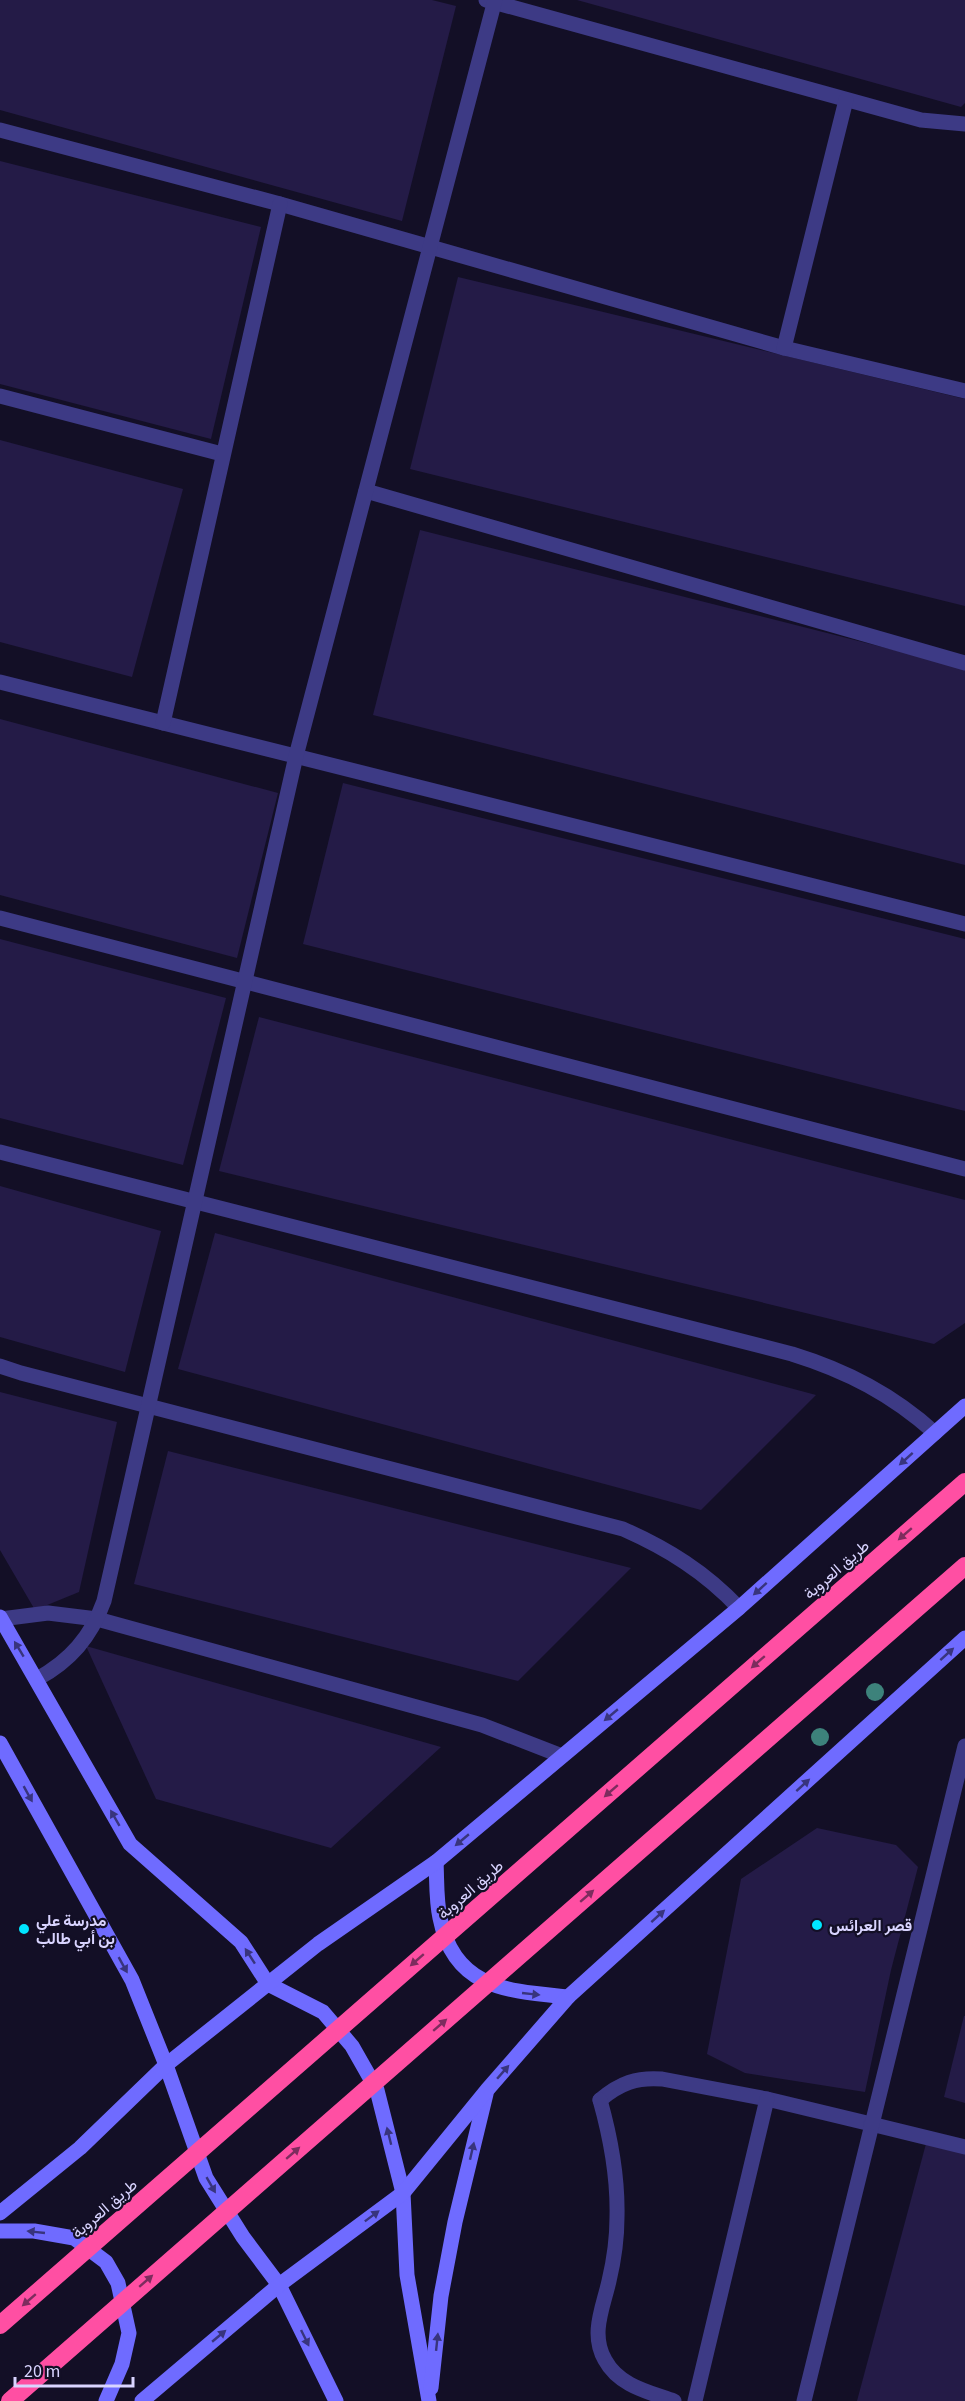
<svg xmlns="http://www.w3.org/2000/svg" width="965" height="2401" font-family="'Source Sans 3',Vazirmatn,sans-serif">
<rect width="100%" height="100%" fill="#130f26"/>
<g fill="#241b47">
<polygon points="0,0 432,0 456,6 402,221 0,110"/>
<polygon points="577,0 965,0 965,103 961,107"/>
<polygon points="0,161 261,227 211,439 0,384"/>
<polygon points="458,277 965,399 965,606 410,469"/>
<polygon points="0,440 183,489 132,677 0,642"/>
<polygon points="420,530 965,668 965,865 373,715"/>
<polygon points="0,719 278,793 237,958 0,895"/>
<polygon points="343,783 965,939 965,1111 303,944"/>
<polygon points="0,939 226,998 183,1165 0,1118"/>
<polygon points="259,1017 965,1200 965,1323 934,1344 219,1171"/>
<polygon points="0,1186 161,1231 125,1372 0,1337"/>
<polygon points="215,1233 816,1395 701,1510 178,1369"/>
<polygon points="0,1392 117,1422 79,1592 35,1610 0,1550"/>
<polygon points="168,1451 631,1568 518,1681 134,1584"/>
<polygon points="86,1646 441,1747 331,1848 156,1799"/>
<polygon points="817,1828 896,1845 918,1867 891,1970 865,2092 745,2073 707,2054 741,1879"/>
<polygon points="964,2016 965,2016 965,2103 944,2097"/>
<polygon points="927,2140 965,2150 965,2401 857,2401"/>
</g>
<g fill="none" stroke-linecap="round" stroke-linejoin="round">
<g stroke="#3d3a85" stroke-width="15">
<path d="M 600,2100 C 620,2083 637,2077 662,2079 L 767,2099 L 871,2124"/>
<polyline points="695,2401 767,2099"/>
</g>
<g stroke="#3d3a85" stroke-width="15">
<polyline points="486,0 921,120 965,124"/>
<polyline points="0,130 280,204 784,348 965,391"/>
<polyline points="784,348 846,100"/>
<polyline points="0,396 222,454"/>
<polyline points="366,491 965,663"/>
<polyline points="0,682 965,924"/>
<polyline points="163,723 280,204"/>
<polyline points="0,918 965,1169"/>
<path d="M 0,1152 L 792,1354 C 847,1371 893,1395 935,1433"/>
<path d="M 0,1366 L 21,1373 L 623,1529 C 668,1549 705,1572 739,1608"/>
<polyline points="1,1619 48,1613 97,1619 482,1725 562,1756"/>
<path d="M 37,1679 C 70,1661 91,1637 104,1601 L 296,756 L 495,0"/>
<path d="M 600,2100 C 611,2139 618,2176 617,2217 C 617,2238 614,2260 609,2281 C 603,2308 590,2334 605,2360 C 619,2386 649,2392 674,2401"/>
<polyline points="871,2124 965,2147"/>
<polyline points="804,2401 965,1746"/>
</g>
<g stroke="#6f6bff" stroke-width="15">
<polyline points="0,1617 130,1844 241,1942 268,1984 323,2012 352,2046 377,2090 403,2193 407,2275 429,2401"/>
<polyline points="0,1743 132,1980 166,2065 206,2178 243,2237 279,2285 336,2401"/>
<path d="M 436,1862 C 437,1880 436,1900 440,1918 C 454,1989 508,1991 568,1997"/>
<polyline points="0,2213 80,2148 166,2065 318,1944 436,1862 739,1608 965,1406"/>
<polyline points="0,2231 34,2231 74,2238 106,2262 118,2283 129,2333 122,2364 106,2401"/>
<polyline points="431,2388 441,2296 455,2222 486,2094"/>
<polyline points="142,2401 279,2285 403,2193 487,2090 568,1997 965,1638"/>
</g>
<g stroke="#ff4fa3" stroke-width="18">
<polyline points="0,2325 965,1482"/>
<polyline points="10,2401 965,1566"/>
</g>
</g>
<g fill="#3d827b">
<circle cx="875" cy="1692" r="9"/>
<circle cx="820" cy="1737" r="9"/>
</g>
<defs><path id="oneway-solid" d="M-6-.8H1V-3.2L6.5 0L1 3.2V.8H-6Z" transform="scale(1.5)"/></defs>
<g fill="#38347d">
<use href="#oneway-solid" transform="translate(906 1459) rotate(138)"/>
<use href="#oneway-solid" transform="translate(760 1589) rotate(138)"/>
<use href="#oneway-solid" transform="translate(19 1649) rotate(-121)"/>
<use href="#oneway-solid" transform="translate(947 1654) rotate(-42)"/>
<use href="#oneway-solid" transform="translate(611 1715) rotate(140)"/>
<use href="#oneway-solid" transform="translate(803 1785) rotate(-42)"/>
<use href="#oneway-solid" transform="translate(28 1794) rotate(61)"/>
<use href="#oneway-solid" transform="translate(115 1818) rotate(-120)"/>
<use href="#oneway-solid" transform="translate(462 1840) rotate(140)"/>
<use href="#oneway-solid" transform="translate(658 1916) rotate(-42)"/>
<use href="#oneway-solid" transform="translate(250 1956) rotate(-123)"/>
<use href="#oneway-solid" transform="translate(123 1965) rotate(61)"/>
<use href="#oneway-solid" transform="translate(531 1994) rotate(6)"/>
<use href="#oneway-solid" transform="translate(503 2072) rotate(-49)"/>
<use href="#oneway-solid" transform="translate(389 2136) rotate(-104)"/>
<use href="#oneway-solid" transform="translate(472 2151) rotate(-77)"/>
<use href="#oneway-solid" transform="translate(211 2185) rotate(60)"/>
<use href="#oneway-solid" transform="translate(372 2216) rotate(-37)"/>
<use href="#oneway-solid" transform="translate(36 2232) rotate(-174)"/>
<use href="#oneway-solid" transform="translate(219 2336) rotate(-40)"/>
<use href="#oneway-solid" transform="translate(305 2338) rotate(64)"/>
<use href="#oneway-solid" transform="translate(437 2342) rotate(-84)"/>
</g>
<g fill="#7d2c5e">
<use href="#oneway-solid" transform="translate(905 1534) rotate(139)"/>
<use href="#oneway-solid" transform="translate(758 1662) rotate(139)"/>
<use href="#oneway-solid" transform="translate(611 1791) rotate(139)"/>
<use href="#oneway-solid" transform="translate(587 1896) rotate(-41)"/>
<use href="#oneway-solid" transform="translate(417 1960) rotate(139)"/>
<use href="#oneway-solid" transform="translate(440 2025) rotate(-41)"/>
<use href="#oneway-solid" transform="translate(293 2153) rotate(-41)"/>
<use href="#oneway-solid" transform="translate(146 2281) rotate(-41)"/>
<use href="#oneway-solid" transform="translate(29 2300) rotate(139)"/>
</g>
<g fill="#00e5ff" stroke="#130f26" stroke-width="2">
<circle cx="817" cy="1925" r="6"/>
<circle cx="24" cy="1929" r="6"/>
</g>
<g text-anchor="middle" stroke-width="4.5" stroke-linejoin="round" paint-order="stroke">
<g font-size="16" fill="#d9d4ff" stroke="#130f26">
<text transform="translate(836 1569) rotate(-41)" y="6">طريق العروبة</text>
<text transform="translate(470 1889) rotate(-41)" y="6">طريق العروبة</text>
<text transform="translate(104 2208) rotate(-41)" y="6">طريق العروبة</text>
</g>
<g font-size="16" font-weight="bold" fill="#d9d4ff" stroke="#130f26" text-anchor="start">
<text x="36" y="1926">مدرسة علي<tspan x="36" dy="18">بن أبي طالب</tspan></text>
<text x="829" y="1931">قصر العرائس</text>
</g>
</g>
<path d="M15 2377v9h118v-9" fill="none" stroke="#d9d4ff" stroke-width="3"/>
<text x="24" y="2377" font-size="18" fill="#d9d4ff" stroke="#130f26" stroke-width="4.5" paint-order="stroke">20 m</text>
</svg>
